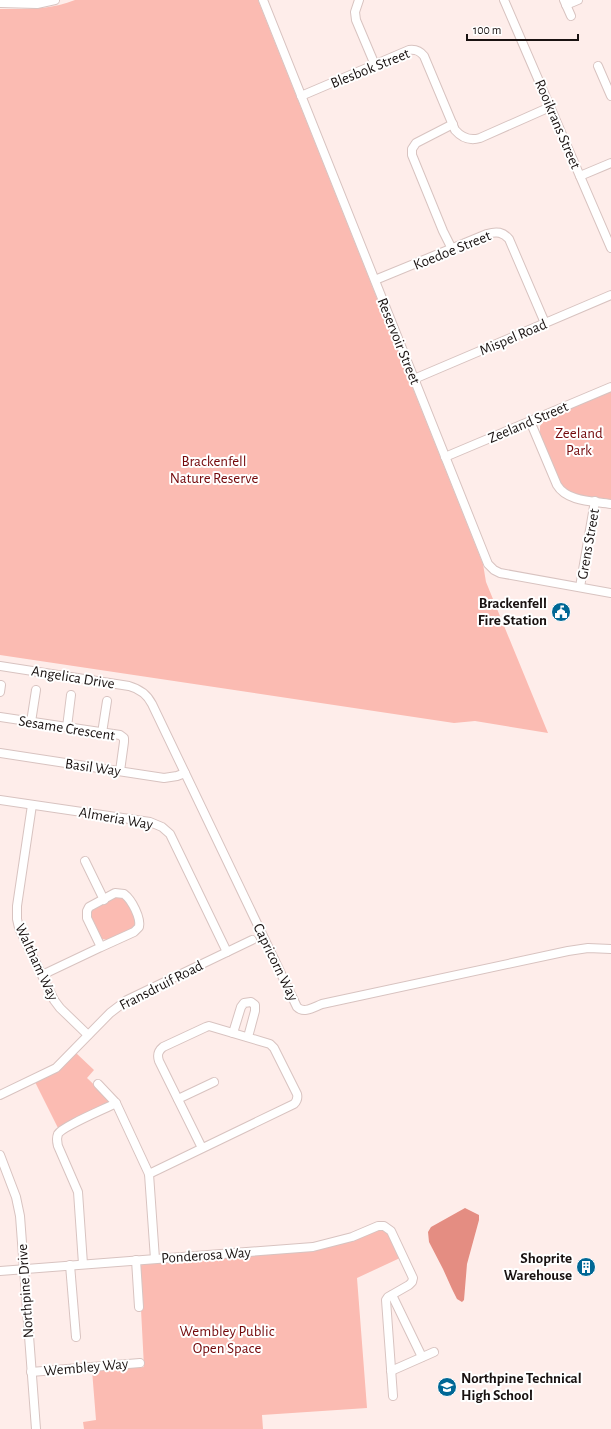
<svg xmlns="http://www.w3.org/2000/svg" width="611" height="1429" font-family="'Alegreya Sans',sans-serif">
<rect width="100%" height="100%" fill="#feedea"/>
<g fill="#fbbbb2">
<path d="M 75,0 L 258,0 L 483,564 L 486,582 L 548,733 L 475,721 L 454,723 L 0,655 L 0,9 C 26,9 50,10 75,0 Z"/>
<path d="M 611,391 L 611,500 C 597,497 569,497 561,484 L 540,435 L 540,426 L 545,419 Z"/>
<path d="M 116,897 C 119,897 121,897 123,898 C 129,901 136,919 136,925 L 132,929 L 107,940 L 102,939 L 100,937 L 89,917 L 90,912 L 93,908 Z"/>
<polygon points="76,1053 94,1070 87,1078 108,1098 108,1102 106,1105 58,1128 35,1082"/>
<polygon points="379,1229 386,1230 400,1258 357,1278 367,1408 262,1415 263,1429 84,1429 83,1422 96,1420 92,1370 130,1367 135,1368 144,1367 139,1271 140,1267 143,1263 288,1252"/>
</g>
<polygon fill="#e48d82" points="465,1208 479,1215 479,1220 467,1264 464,1300 462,1302 457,1299 452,1289 443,1269 429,1242 428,1232 431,1227"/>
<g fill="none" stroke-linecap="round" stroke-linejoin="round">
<g stroke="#d8c3c0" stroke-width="10">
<g id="minor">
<polyline points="263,0 488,564 494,570 500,573 611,593"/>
<polyline points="359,0 355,12 356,20 375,65"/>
<polyline points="504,0 611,248"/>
<polyline points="564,0 571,16"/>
<polyline points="0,3 37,4 55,0"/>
<polyline points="566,5 578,0"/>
<polyline points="598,66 611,96"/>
<path d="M 301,96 L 409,50 C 416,49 420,51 424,56 L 455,130 C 462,138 470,141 480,138 L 550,107"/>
<polyline points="580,176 611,163"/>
<polyline points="452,249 443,231 412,155 412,149 416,143 453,124"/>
<path d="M 375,280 L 487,234 C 497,231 503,232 509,239 L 545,323"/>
<polyline points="414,379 611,295"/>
<path d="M 530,421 L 557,485 C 567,502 594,501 611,504"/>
<polyline points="445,457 611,387"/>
<polyline points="580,587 595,501"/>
<path d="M 0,666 L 129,686 C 140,689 147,694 152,704 L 297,1007 C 304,1014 314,1007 322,1004 L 568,951 L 588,948 L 611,949"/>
<polyline points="0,692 1,685"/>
<polyline points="0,717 120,735 124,738 124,742 120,771"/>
<polyline points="31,722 36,690"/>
<polyline points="67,727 71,695"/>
<polyline points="102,733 107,701"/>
<polyline points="0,753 164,778 177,776 185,773"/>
<polyline points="0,800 150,822 162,827 170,834 227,952"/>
<polyline points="32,805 17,906 17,919 19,928 54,1000 60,1008 88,1035"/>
<polyline points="85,861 104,900"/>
<path d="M 42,975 L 101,947 L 87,918 L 87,911 L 89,907 L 115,893 L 124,894 C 132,900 141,918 139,927 L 134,932 L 101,947"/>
<polyline points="233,1033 241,1007 244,1003 251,1002 255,1005 255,1011 248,1037"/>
<polyline points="98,1084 116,1103 149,1174 155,1259"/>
<polyline points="0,1095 56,1068 110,1013 127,1000 252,940"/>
<polyline points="178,1099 214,1082"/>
<polyline points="0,1155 16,1197 20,1216 36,1429"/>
<path d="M 149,1174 L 294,1104 C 297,1101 298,1098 297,1094 L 274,1048 L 270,1044 L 209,1026 L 206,1027 L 163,1047 C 158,1051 157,1055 159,1061 L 202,1148"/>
<polyline points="136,1260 139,1307"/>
<path d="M 83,1264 L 78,1192 L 58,1146 C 57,1142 56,1139 58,1134 C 63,1126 105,1109 116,1103"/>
<polyline points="70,1265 76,1337"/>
<polyline points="0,1271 313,1247 352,1237 378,1226 384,1226 391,1231 413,1278 412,1282 409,1285 388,1297 386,1300 393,1396"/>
<polyline points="392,1295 422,1357"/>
<polyline points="391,1371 434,1352"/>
<polyline points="31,1372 140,1363"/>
</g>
</g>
<use href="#minor" stroke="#fff" stroke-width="8"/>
</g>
<defs>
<g id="civic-disc" transform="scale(1)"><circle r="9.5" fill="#006795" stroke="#fff"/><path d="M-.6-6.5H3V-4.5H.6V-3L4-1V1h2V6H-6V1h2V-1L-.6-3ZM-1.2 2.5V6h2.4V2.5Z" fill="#fff"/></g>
<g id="building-disc" transform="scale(1)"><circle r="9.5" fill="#006795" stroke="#fff"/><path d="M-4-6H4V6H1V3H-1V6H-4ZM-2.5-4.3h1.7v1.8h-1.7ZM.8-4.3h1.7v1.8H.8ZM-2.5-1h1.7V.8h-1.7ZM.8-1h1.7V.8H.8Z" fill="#fff"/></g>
<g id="school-disc" transform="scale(1)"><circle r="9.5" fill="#006795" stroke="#fff"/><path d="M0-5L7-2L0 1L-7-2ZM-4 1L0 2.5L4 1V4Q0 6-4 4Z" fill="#fff"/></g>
</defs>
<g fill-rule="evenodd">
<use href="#civic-disc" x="561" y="612"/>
<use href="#building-disc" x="586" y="1267"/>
<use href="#school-disc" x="447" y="1387"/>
</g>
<g text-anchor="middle" stroke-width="4" stroke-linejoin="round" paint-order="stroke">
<g font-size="15" fill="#191211" stroke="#fff">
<text transform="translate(370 68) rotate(-22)" y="5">Blesbok Street</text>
<text transform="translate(558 124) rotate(67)" y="5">Rooikrans Street</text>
<text transform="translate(452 250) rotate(-22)" y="5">Koedoe Street</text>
<text transform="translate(513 337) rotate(-23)" y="5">Mispel Road</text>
<text transform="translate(399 341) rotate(68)" y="5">Reservoir Street</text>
<text transform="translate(528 422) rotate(-23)" y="5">Zeeland Street</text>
<text transform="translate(588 544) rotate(-80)" y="5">Grens Street</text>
<text transform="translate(73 677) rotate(9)" y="5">Angelica Drive</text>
<text transform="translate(67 728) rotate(9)" y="5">Sesame Crescent</text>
<text transform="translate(93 767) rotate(8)" y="5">Basil Way</text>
<text transform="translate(116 818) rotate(10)" y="5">Almeria Way</text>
<text transform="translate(37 962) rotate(65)" y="5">Waltham Way</text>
<text transform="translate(276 962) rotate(64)" y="5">Capricorn Way</text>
<text transform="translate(161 985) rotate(-27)" y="5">Fransdruif Road</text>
<text transform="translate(206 1255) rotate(-4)" y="5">Ponderosa Way</text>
<text transform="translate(25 1291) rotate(-94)" y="5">Northpine Drive</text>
<text transform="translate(86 1367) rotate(-5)" y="5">Wembley Way</text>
</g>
<g font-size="15" fill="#74090b" stroke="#fff">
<text x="579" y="438">Zeeland<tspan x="579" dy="17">Park</tspan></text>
<text x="214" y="466">Brackenfell<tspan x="214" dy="17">Nature Reserve</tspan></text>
<text x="227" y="1336">Wembley Public<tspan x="227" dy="17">Open Space</tspan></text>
</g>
<g font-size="15" font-weight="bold" fill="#191211" stroke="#fff" text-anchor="end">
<text x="547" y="608">Brackenfell<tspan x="547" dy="17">Fire Station</tspan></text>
<text x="572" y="1263">Shoprite<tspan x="572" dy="17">Warehouse</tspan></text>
<text x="461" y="1383" text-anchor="start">Northpine Technical<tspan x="461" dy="17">High School</tspan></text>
</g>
</g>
<path d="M467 34v6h111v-6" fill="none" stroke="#191211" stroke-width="2"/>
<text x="473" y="34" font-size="12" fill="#191211" stroke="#ffffff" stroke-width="3" paint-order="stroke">100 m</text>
</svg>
